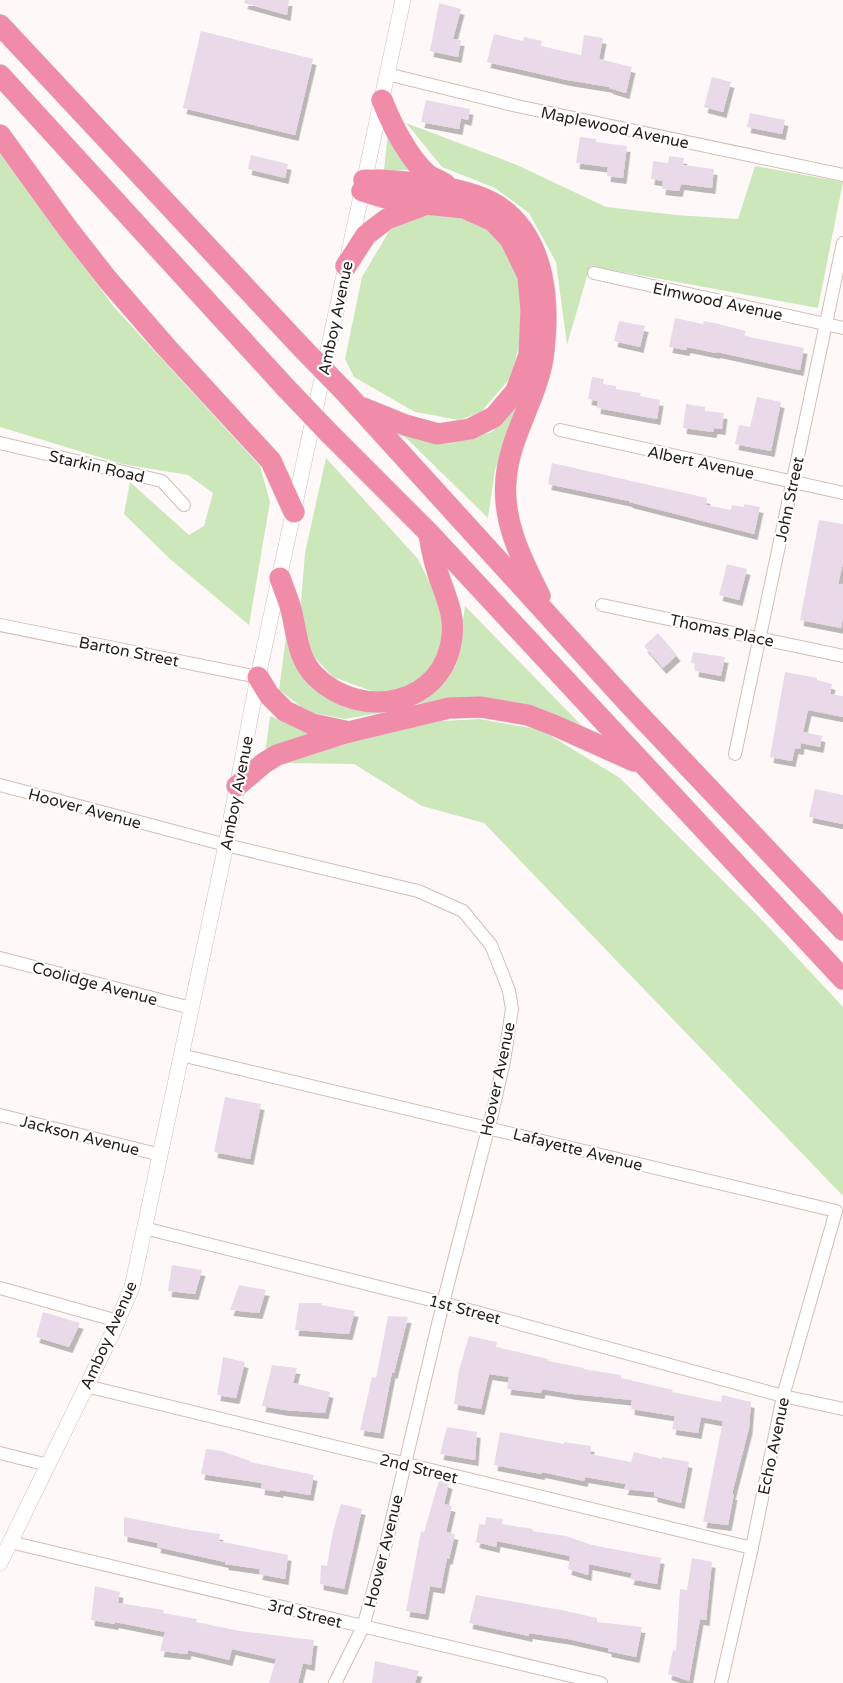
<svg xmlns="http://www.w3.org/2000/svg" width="843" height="1683" font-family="'Varela Round',sans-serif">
<defs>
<filter id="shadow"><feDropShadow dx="3.5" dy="6" stdDeviation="0" flood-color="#0004"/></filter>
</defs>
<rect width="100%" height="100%" fill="#fef9f8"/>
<g fill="#cce7ba">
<polygon points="406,123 517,165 606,207 676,215 738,219 755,166 843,182 818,308 590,266 567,345 556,262 529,213 495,188 442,167"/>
<polygon points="388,132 414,170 384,170"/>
<polygon points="0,154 114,307 260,466 270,502 249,625 170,559 124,514 130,482 189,535 204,526 213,493 188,475 122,464 0,427"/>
<polygon points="434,209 456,211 494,232 516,268 524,320 512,376 481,412 459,420 415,412 354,377 345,359 362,277 394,223"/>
<polygon points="519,402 495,470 488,518 401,433 447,444 492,432"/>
<polygon points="326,458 418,559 441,606 444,637 429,673 406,688 377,693 333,677 308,650 300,614 305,553"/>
<polygon points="465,606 585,729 446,701 416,704 456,666"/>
<polygon points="286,637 298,669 326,697 385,712 345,719 308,712 279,690"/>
<polygon points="270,716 315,735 265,754"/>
<polygon points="480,719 541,730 620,778 761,919 843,1007 843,1196 484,823 422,806 354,764 286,763 328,749 423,722"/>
</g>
<g fill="#eadae9" filter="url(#shadow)">
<polygon points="245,0 289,0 287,15 244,3"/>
<polygon points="439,3 461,9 453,39 461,40 458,57 430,51"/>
<polygon points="201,31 313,59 295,135 183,108"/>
<polygon points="494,34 523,41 524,37 542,41 541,46 581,55 584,35 603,38 599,59 632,67 626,93 609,88 610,87 567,80 487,62"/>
<polygon points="712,77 731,82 723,112 704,107"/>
<polygon points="426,100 470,109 468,120 461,118 459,129 421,122"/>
<polygon points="750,113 785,120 782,134 747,127"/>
<polygon points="580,137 596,139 596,142 627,146 623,178 607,176 608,167 576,163"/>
<polygon points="251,155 288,164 285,178 248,169"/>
<polygon points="669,156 684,158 683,165 714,169 712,188 681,184 679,191 662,189 663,181 651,179 653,161 668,163"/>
<polygon points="675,318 703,324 704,321 723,325 746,331 744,336 804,348 800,370 717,352 716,353 687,347 686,350 669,347"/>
<polygon points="619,321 645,326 640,347 614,341"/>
<polygon points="592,377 604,379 603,384 616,386 616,389 641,393 640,396 660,400 657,419 597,408 598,401 588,399"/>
<polygon points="757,397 781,402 771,451 735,444 739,425 750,427"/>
<polygon points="686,404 705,407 705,411 724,413 722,429 714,428 713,432 683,428"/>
<polygon points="552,463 707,498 706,505 731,510 732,505 744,507 744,504 760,507 754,534 629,502 629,501 548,484"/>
<polygon points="819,520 843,524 843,563 838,584 843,585 843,617 841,628 800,620"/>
<polygon points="727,564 747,569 739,600 719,595"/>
<polygon points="658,633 677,655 663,668 644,646"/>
<polygon points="693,652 725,657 721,676 695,671 696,664 691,663"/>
<polygon points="785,672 817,678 817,680 832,684 830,694 843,696 843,717 808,710 803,732 822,736 820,747 801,743 800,749 795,748 792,761 770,757"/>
<polygon points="815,789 843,795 843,824 809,817"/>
<polygon points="225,1097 261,1104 250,1159 214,1152"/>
<polygon points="172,1265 202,1270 195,1294 168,1291"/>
<polygon points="239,1285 266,1290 259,1313 230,1310"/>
<polygon points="299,1303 322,1303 321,1305 355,1311 349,1334 295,1330"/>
<polygon points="43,1312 80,1323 69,1347 36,1337"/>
<polygon points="388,1316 408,1317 394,1373 392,1372 380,1433 360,1430 372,1377 376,1378"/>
<polygon points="469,1336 497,1342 496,1347 548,1359 548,1361 584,1368 583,1369 621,1375 621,1378 673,1390 672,1392 721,1402 722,1395 751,1402 749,1428 732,1494 734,1494 728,1525 703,1522 723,1421 701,1417 698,1433 672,1429 675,1416 631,1409 632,1400 573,1394 542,1389 541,1393 507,1389 509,1377 489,1374 481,1409 454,1404 459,1370"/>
<polygon points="223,1357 245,1362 236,1398 217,1395"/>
<polygon points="272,1365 297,1368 293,1383 330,1392 325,1413 285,1410 262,1406"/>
<polygon points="447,1427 477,1432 475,1460 440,1454"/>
<polygon points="500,1432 564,1444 564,1442 591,1446 590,1454 631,1462 634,1452 662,1459 662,1457 689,1462 681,1503 654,1496 654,1492 624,1489 626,1484 585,1477 584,1481 542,1472 541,1474 494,1465"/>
<polygon points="206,1449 222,1451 250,1461 250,1462 314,1475 310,1495 280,1490 280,1492 261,1489 262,1483 201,1474"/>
<polygon points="439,1480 449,1483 444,1504 452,1506 446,1532 455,1534 449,1559 447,1558 441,1588 430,1586 425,1614 406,1611 421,1531 424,1532"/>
<polygon points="341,1504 362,1509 344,1589 320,1584 321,1565 327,1566 333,1531"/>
<polygon points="124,1517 191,1530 220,1534 219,1541 288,1555 285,1579 259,1574 260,1569 225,1564 225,1562 157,1547 158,1543 124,1536"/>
<polygon points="486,1517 503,1519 502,1524 533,1529 532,1531 566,1536 592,1545 661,1558 657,1584 630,1579 632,1573 589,1564 588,1575 568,1569 570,1556 497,1541 496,1547 476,1542 479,1524 485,1525"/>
<polygon points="692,1558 712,1562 706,1620 700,1619 689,1681 668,1674 673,1650 676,1651 680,1589 687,1590"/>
<polygon points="95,1586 120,1592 118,1603 164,1610 163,1613 197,1619 196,1622 240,1631 314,1640 311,1665 303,1663 298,1683 269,1683 276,1659 232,1649 229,1660 188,1650 187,1654 160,1651 165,1632 115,1622 115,1624 91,1620"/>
<polygon points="476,1595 566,1611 597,1618 597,1622 642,1627 636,1657 608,1651 608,1648 568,1639 529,1633 529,1636 469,1623"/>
<polygon points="375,1661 419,1671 415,1683 372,1683"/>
</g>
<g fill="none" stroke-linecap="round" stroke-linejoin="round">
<g stroke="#d1beb6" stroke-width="14">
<g id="minor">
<polyline points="387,74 517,106 843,175"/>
<polyline points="594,273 843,328"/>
<polyline points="560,430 843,493"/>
<polyline points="0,443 162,481 184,505"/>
<polyline points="602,605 843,656"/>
<polyline points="0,625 258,677"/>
<polyline points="735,754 843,243"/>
<polyline points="0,785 226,845 418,891 463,911 491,945 503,975 509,991 512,1009 504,1061 492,1114 443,1303 387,1540 363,1627 335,1683"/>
<polyline points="0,958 191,1008"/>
<polyline points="181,1055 836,1211 783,1396 751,1552 721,1683"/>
<polyline points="0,1115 161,1155"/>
<polyline points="144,1228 443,1303 783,1396 843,1409"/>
<polyline points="0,1288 118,1321"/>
<polyline points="86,1386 752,1548"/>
<polyline points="0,1453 48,1465"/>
<polyline points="10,1542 601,1683"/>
</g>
</g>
<g stroke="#d1beb6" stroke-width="16">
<polyline id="tertiary" points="0,1563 112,1334 132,1287 226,845 258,677 403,0"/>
</g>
<g stroke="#d8d7d6" stroke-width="22">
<g id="trunk">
<polyline points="0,25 304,350"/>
<polyline points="0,75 286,388"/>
<path d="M 382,100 C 391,123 408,158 428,175 C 433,178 440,181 445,184"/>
<polyline points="0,135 68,229 108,280 167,348 271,461 294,512"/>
<path d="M 364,180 C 401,180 472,186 501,208 C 547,242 550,306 543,358 C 536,400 509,437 506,480 C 502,522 522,560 540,596"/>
<polyline points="362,191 396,201 464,208 493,221 510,239 528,276 531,311 529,355 516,391 494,417 470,429 438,434 405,425 363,408"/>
<polyline points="346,266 366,235 387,219 422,206"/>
<polyline points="344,391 628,703 843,930"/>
<polyline points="328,432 429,533 843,979"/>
<path d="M 280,578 C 284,590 289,601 292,613 C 297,635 298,659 315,676 C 361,722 445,706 452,636 C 455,612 443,592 437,570 C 433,558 431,546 429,534"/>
<polyline points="258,677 269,695 285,711 312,724 349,732 449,708 481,707 528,715 556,726 634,761"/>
<polyline points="237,786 264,763 277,755 348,732"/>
</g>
</g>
<use href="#minor" stroke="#fff" stroke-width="12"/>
<use href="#tertiary" stroke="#fff" stroke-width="15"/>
<use href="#trunk" stroke="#f08ba8" stroke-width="21"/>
<g stroke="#d8d7d6" stroke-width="22" stroke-linecap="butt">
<g id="trunk-bridge">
<polyline points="304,350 344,391"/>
<polyline points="286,388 328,432"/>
</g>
</g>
<use href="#trunk-bridge" stroke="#f08ba8" stroke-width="21"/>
</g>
<g text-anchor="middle" stroke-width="4.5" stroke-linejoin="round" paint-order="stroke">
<g font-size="16" fill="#261f1c" stroke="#fff">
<text transform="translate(615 127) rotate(12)" y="6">Maplewood Avenue</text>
<text transform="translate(718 301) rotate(12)" y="6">Elmwood Avenue</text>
<text transform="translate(335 318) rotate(-78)" y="6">Amboy Avenue</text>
<text transform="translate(701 462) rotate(12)" y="6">Albert Avenue</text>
<text transform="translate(97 466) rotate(13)" y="6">Starkin Road</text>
<text transform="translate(789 499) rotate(-78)" y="6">John Street</text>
<text transform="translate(722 630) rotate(12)" y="6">Thomas Place</text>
<text transform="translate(129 651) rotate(11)" y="6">Barton Street</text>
<text transform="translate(236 793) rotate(-79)" y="6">Amboy Avenue</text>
<text transform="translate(85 808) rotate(15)" y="6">Hoover Avenue</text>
<text transform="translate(95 983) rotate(15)" y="6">Coolidge Avenue</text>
<text transform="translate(497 1079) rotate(-78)" y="6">Hoover Avenue</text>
<text transform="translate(80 1135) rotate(14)" y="6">Jackson Avenue</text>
<text transform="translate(578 1149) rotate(14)" y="6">Lafayette Avenue</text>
<text transform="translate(465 1309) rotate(15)" y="6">1st Street</text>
<text transform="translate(108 1335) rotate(-66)" y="6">Amboy Avenue</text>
<text transform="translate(773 1446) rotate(-78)" y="6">Echo Avenue</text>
<text transform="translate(419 1468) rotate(14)" y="6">2nd Street</text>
<text transform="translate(383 1551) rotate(-76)" y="6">Hoover Avenue</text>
<text transform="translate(305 1613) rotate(14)" y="6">3rd Street</text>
</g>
</g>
</svg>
